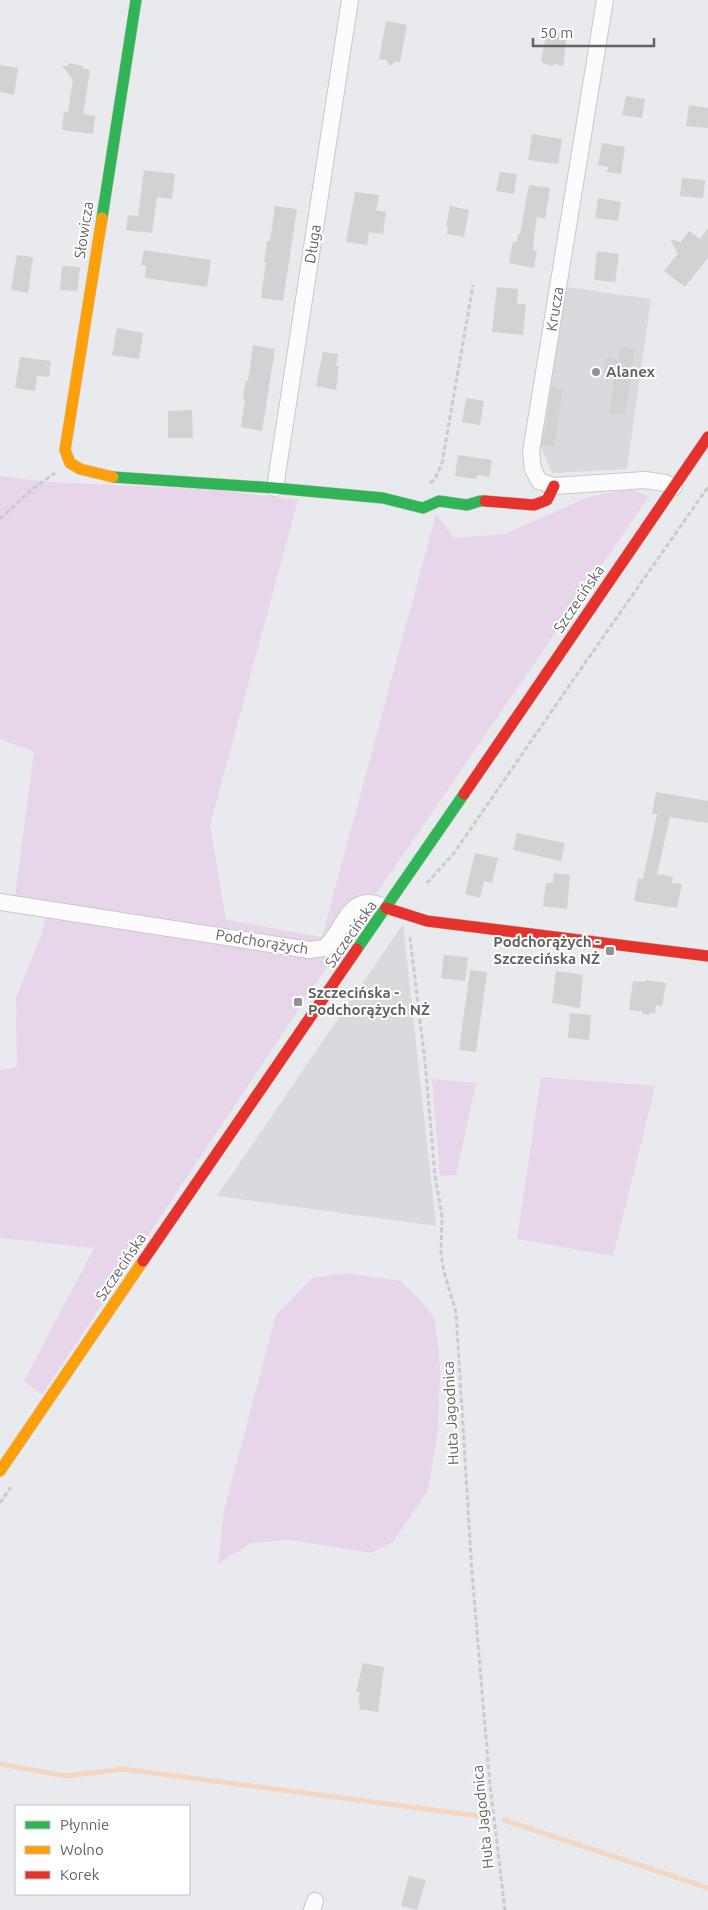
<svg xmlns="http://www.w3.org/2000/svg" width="708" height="1910" font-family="Ubuntu,sans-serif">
<rect width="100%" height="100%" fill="#e9eaee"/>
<g fill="#d9d9de">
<polygon points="566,287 651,299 627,469 552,473 540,445"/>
<polygon points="403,924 436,1226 217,1196"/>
</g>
<g fill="#e7d6e9">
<polygon points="0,476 49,482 219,490 298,500 210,825 226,920 322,937 436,514 454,538 505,534 588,497 629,489 649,496 346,938 42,1395 24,1381 94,1248 0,1238 0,1070 17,1067 16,998 41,936 50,901 15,896 34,752 0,739"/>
<polygon points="541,1077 655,1086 613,1256 517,1239"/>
<polygon points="432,1079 476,1083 456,1175 440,1176"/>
<polygon points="348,1273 400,1281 418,1298 435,1319 440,1367 438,1430 428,1490 393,1542 371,1553 290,1540 251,1543 218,1564 224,1510 276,1315 312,1278"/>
</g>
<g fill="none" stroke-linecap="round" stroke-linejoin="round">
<g stroke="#f5d6c0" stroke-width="5">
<polyline points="0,1764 66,1776 123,1769 486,1817"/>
<polyline points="504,1820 708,1888"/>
</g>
</g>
<g fill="#d2d1d4">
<polygon points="386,21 407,25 400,62 395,62 390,66 386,60 379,59"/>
<polygon points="547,30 567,34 563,66 555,64 552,66 541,62"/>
<polygon points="68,63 83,66 82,68 90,70 83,114 95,116 93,134 62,130 64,111 68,112 73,80 62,66 68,66"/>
<polygon points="0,65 18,68 14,95 0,92"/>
<polygon points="626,96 645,99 642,118 622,115"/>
<polygon points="689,105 708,108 708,128 686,126"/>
<polygon points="532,134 562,139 558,164 528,160"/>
<polygon points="602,143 625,147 621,174 607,172 608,167 598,165"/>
<polygon points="144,170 175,174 172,199 157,197 152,233 126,230 128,215 138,216"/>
<polygon points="500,172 517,174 514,194 496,191"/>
<polygon points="682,178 705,180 703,198 680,196"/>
<polygon points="529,185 550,188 545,219 537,217 533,245 534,245 533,250 537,251 534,268 509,263 513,242 517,242 518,234 520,234"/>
<polygon points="355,192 379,195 376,210 386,212 383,234 369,232 367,245 346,242"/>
<polygon points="598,198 621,202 618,221 595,218"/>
<polygon points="275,206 297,209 283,301 261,298 266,262 264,262 267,241 270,241"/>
<polygon points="450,206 469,210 464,237 447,234 448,227 446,226"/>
<polygon points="708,228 708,258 685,287 664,271 678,254 670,239 681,242 689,231 700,239"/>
<polygon points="144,250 211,260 207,287 145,278 146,266 141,265"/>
<polygon points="597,251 619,254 615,282 594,280"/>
<polygon points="17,255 33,257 28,293 11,290"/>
<polygon points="62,266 80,267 77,291 60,290"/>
<polygon points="497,287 518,289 517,304 526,304 523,335 492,332"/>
<polygon points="117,328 143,333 139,359 112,355"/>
<polygon points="253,345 275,349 262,431 241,427 245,400 243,399 244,391 246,380 248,381"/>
<polygon points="620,346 635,349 625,415 609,413 615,374 604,372 606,357 618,359"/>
<polygon points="323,352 338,354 336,366 339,366 336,390 316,386"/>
<polygon points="20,357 51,361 49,377 37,376 35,391 15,388"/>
<polygon points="552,387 563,389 554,446 542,445"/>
<polygon points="466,398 484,401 480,425 462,422"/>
<polygon points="192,410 193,438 168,438 168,411"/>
<polygon points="458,455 492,460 489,477 477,475 476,479 455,476"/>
<polygon points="656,792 708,801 708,823 670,817 657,874 673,877 672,883 682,884 677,908 634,901 638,878 643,879 657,814 652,814"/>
<polygon points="517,833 565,843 561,861 513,850"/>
<polygon points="475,853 498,858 492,883 484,881 480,898 465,894"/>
<polygon points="554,873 570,875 567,909 543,906 546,883 553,883"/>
<polygon points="444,955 468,957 465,981 441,978"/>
<polygon points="470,970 487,972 476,1052 459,1050"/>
<polygon points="556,971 583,975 580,1008 552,1003"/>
<polygon points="646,980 666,983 662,1006 656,1005 655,1013 651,1013 648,1015 643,1014 641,1011 629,1010 633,981 645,982"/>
<polygon points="570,1013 591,1015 589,1040 568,1038"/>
<polygon points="363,1663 384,1667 378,1712 359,1709 360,1703 358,1703 360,1692 356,1692"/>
<polygon points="409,1876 426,1880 417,1910 401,1906"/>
</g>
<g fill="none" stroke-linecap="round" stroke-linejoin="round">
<g stroke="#c8c8c9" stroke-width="18">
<g id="street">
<polyline points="605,0 531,452 533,469 539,481 554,486 645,480 665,483 674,487"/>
<polyline points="275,488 350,0"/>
<path d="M 0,902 L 309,950 L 325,948 C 346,928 349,889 386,908"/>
<polyline points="312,1910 315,1901"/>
</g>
</g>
<g stroke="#c7c7c7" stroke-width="12">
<g id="fast">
<polyline points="102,218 136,0"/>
<polyline points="113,477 275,488 383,498 423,508 439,501 467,505 480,501 485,501"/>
<polyline points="357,949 464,794"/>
</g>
</g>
<g stroke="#c7c7c7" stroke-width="12">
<g id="slow">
<polyline points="102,218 65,450 70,463 80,469 113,477"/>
<polyline points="0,1471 143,1261"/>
</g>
</g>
<g stroke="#c7c7c7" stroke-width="12">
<g id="jam">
<polyline points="485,501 534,505 547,500 554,486"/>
<polyline points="464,794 708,437"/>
<polyline points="386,908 427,921 708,956"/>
<polyline points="143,1261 357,949"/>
</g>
</g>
<g stroke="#cecacc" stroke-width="3" stroke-dasharray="5 2.5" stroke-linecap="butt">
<polyline points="430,483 435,479 442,463 473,285"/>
<polyline points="0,519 31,490 55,473"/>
<polyline points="427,883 454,853 578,673 708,487"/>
<polyline points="410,937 425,1062 435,1176 442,1216 441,1254 444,1272 456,1312 472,1573 490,1785 505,1910"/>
<polyline points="0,1503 11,1487"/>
</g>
<use href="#street" stroke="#fcfcfc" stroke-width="16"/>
<use href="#fast" stroke="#30b455" stroke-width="11"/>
<use href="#slow" stroke="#ff9f0a" stroke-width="11"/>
<use href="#jam" stroke="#e5322d" stroke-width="11"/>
</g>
<g fill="#949291" stroke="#fff" stroke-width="2">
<circle cx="596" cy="372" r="5"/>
<rect x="605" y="946" width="10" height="10" rx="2.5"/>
<rect x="293" y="997" width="10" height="10" rx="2.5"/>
</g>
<g text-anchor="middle" stroke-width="4" stroke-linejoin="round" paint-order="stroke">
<g font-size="15" fill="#66635f" stroke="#fff">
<text transform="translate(84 230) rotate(-81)" y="5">Słowicza</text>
<text transform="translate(313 244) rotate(-81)" y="5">Długa</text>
<text transform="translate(555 309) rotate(-81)" y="5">Krucza</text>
<text transform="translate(579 599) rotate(-56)" y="5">Szczecińska</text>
<text transform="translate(351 934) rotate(-55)" y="5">Szczecińska</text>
<text transform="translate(262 942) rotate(9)" y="5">Podchorążych</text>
<text transform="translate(121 1267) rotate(-56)" y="5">Szczecińska</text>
<text transform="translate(451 1413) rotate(-93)" y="5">Huta Jagodnica</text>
<text transform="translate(483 1817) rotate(-96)" y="5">Huta Jagodnica</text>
</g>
<g font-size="15" font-weight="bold" fill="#66635f" stroke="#fff" text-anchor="start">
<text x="606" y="377">Alanex</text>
<text x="600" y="947" text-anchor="end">Podchorążych -<tspan x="600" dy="17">Szczecińska NŻ</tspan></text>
<text x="308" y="998">Szczecińska -<tspan x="308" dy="17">Podchorążych NŻ</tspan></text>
</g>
</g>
<rect x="15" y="1805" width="175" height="90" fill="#ffffff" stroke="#c2c1bf"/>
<rect x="25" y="1821" width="25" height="8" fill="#30b455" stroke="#c2c1bf"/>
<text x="60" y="1830" font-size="15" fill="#66635f">Płynnie</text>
<rect x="25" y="1846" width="25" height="8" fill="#ff9f0a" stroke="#c2c1bf"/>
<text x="60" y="1855" font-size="15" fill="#66635f">Wolno</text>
<rect x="25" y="1871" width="25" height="8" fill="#e5322d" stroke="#c2c1bf"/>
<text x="60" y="1880" font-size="15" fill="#66635f">Korek</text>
<path d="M533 38v8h121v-8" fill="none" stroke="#66635f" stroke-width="2.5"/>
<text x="540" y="38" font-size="15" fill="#66635f" stroke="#ffffff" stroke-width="4" paint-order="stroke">50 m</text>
</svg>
